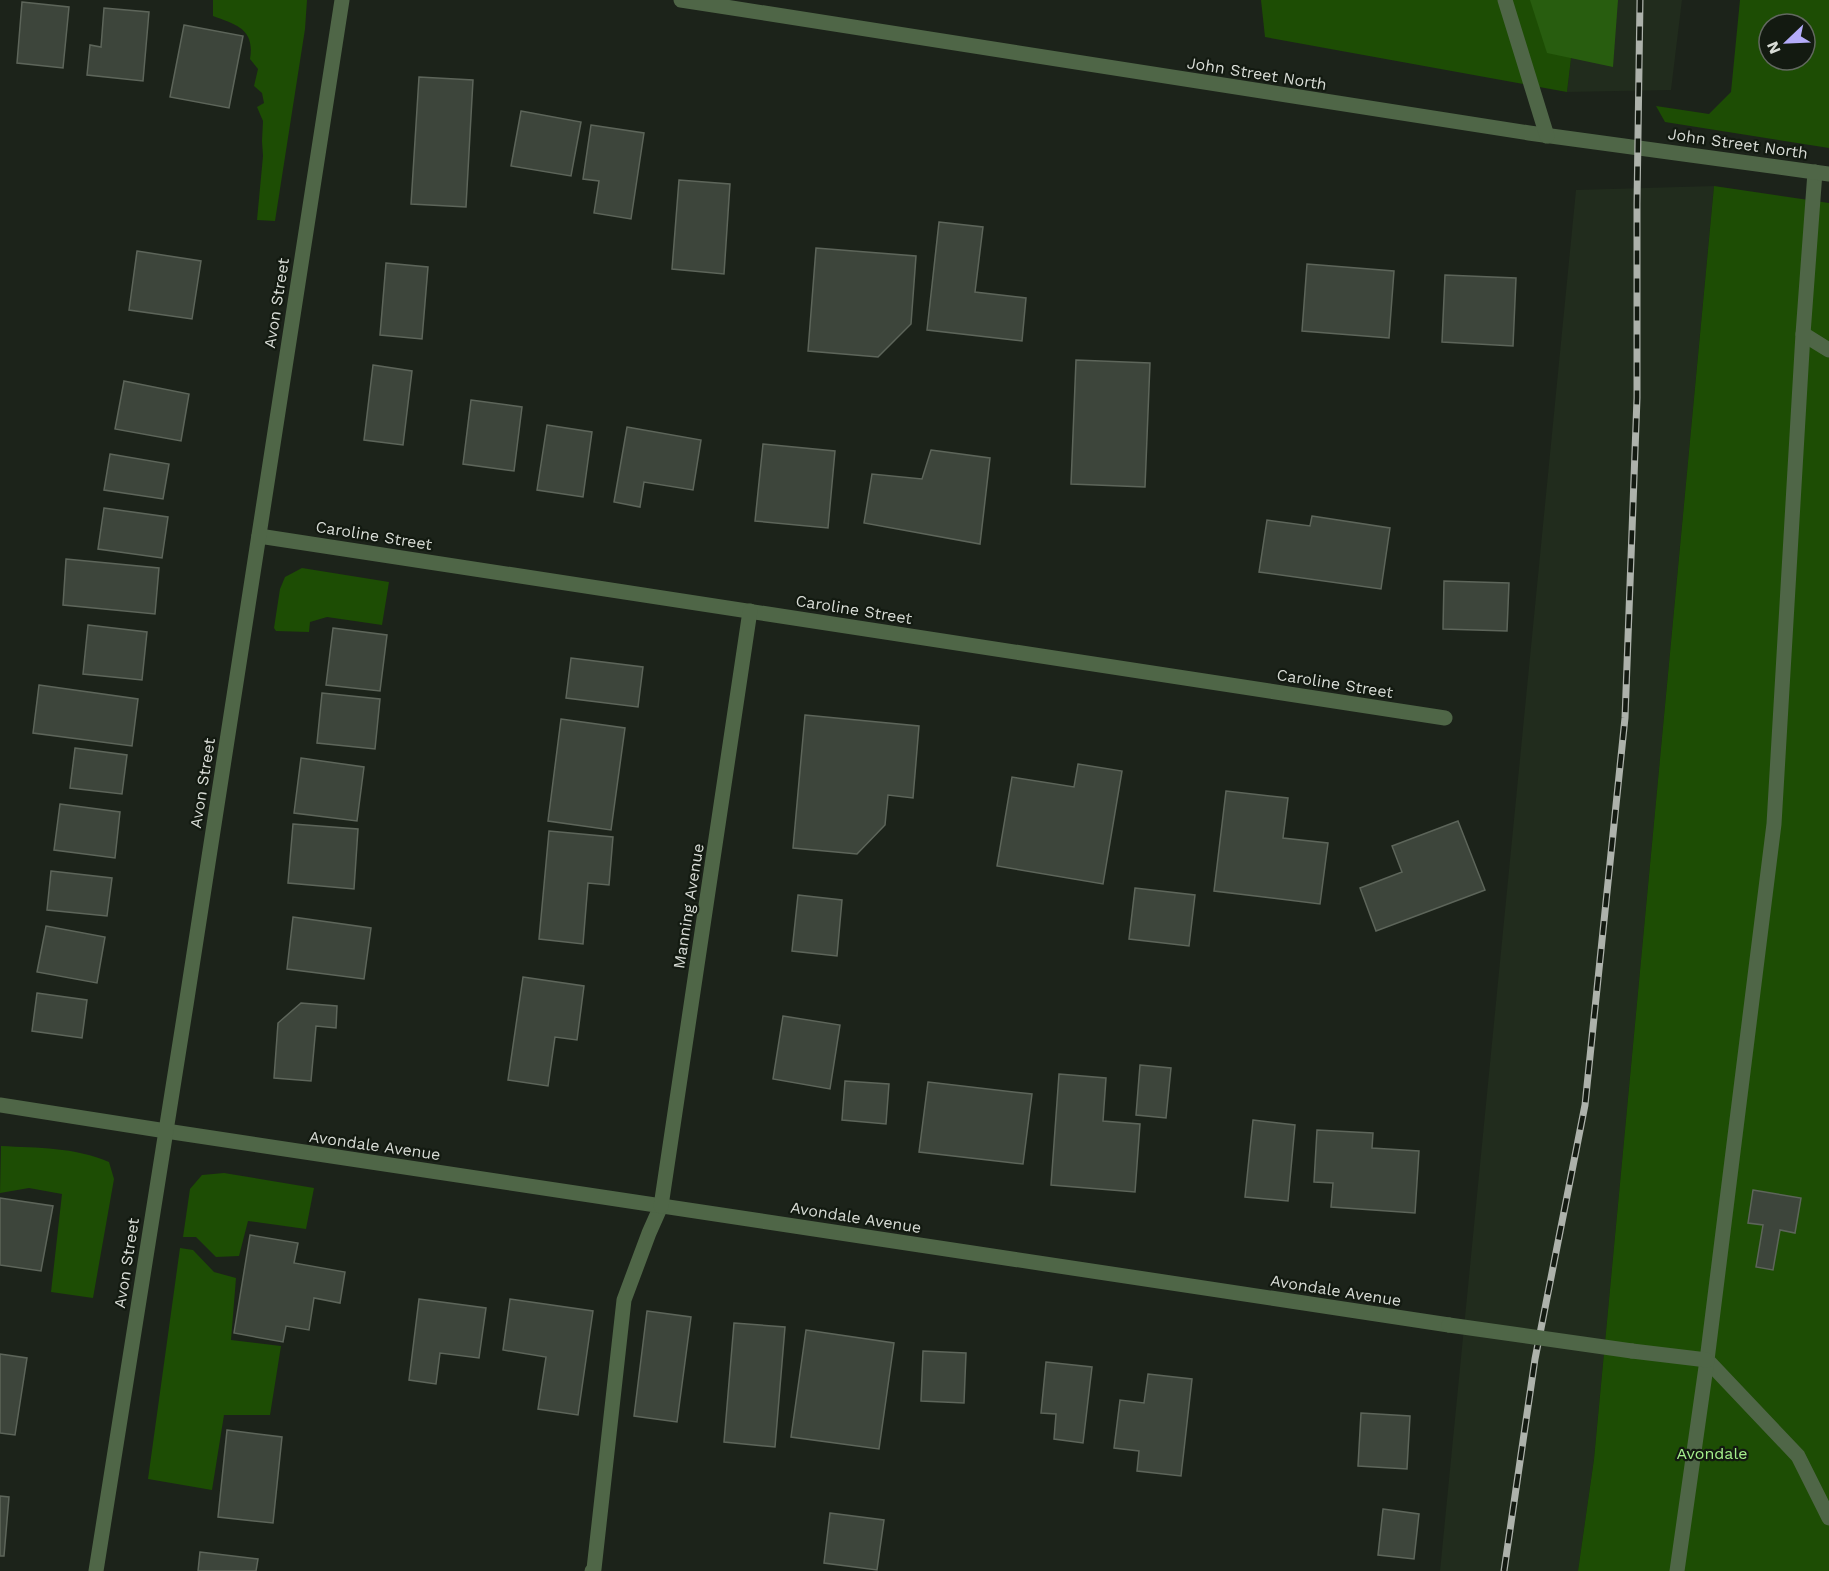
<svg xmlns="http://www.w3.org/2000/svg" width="1829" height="1571" font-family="'Work Sans',sans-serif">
<rect width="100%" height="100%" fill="#1c231a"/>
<g fill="#212c1d">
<polygon points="1578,0 1682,0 1671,90 1567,92"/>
<polygon points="1714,186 1594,1459 1578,1571 1440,1571 1576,190"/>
</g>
<g fill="#1d4d04" fill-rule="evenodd">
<path d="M 213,0 L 307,0 L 305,29 L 275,221 L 257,220 L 263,156 L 262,141 L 263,121 L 257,107 L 264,103 L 262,93 L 254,86 L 258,69 L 250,59 C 255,29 237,25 213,16 Z"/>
<polygon points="1261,0 1578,0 1567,92 1265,37"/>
<path d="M 1740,0 L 1829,0 L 1829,148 L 1665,122 L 1656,106 L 1709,114 L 1731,92 ZM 1769,24 L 1805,24 L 1805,60 L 1769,60 Z"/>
<polygon points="1714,186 1829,203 1829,1571 1578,1571 1594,1459"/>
<polygon points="302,568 389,582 382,625 327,617 310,622 309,632 276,631 274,628 280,589 285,577"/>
<path d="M 1,1146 C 39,1148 73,1147 109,1162 L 114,1179 L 93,1298 L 51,1292 L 62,1194 L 29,1188 L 0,1193 Z"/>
<polygon points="224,1173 314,1188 306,1229 248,1221 239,1256 216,1257 196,1237 183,1237 190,1189 202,1175"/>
<polygon points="180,1248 193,1250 214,1272 236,1278 231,1340 281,1346 270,1415 224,1415 212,1490 148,1479"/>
</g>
<polygon fill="#285d0f" points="1530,0 1618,0 1613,67 1547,53"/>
<g fill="#3d453b" stroke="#5d655a" stroke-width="1.5">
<polygon points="22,2 69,7 63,68 17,63"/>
<polygon points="104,8 149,12 143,81 87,75 90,45 101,47"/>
<polygon points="184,25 243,36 229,108 170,97"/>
<polygon points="419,77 473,80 466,207 411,204"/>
<polygon points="521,111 581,122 571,176 511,166"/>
<polygon points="591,125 644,133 631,219 594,213 599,181 583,179"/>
<polygon points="679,180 730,184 724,274 672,269"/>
<polygon points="939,222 983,227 975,292 1026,298 1022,341 927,330"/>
<polygon points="816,248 916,256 911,324 878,357 808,351"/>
<polygon points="137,251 201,261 192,319 129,310"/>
<polygon points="386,263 428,267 422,339 380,335"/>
<polygon points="1307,264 1394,271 1389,338 1302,331"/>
<polygon points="1445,275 1516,278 1513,346 1442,342"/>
<polygon points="1076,360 1150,363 1145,487 1071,484"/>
<polygon points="373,365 412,371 403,445 364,440"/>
<polygon points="124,381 189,394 181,441 115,429"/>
<polygon points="471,400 522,407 514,471 463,464"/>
<polygon points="547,425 592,432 583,497 537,490"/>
<polygon points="627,427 701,440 693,490 644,482 640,507 614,502"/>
<polygon points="763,444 835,451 828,528 755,521"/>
<polygon points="931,450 990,458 980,544 864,523 872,474 922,479"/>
<polygon points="110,454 169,464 163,499 104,490"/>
<polygon points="104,508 168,517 162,558 98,549"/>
<polygon points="1312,516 1390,528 1381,589 1259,572 1267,520 1310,526"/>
<polygon points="66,559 159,568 155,614 63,605"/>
<polygon points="1444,581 1509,583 1507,631 1443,629"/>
<polygon points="88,625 147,632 142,680 83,674"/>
<polygon points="333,628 387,635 380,691 326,685"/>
<polygon points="571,658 643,667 638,707 566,698"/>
<polygon points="39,685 138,699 132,746 33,733"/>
<polygon points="322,693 380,699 375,749 317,743"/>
<polygon points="805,715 919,726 913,798 888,795 885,825 857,854 793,848"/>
<polygon points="561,719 625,728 611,830 548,821"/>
<polygon points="75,748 127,755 122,794 70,788"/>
<polygon points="301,758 364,767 357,821 294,813"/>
<polygon points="1078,764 1122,771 1103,884 997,866 1012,777 1074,787"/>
<polygon points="1226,791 1288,798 1283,838 1328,843 1320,904 1214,891"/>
<polygon points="60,804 120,812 115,858 54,850"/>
<polygon points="1458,821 1485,890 1376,931 1360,888 1402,872 1392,846"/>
<polygon points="293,824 358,829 354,889 288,883"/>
<polygon points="549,831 613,837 609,885 588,883 583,944 539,939"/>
<polygon points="51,871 112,878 107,916 47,910"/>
<polygon points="1135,888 1195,895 1189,946 1129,939"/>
<polygon points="798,895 842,900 837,956 792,951"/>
<polygon points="293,917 371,928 364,979 287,969"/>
<polygon points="46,926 105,937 97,983 37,972"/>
<polygon points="523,977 584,986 577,1040 555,1037 548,1086 508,1080"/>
<polygon points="37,993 87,1000 82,1038 32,1031"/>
<polygon points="301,1003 337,1006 336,1028 316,1026 311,1081 274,1078 278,1023"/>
<polygon points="783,1016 840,1025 830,1089 773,1079"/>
<polygon points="1140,1065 1171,1068 1166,1118 1136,1115"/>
<polygon points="1059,1074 1106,1078 1103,1121 1140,1124 1135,1192 1051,1185"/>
<polygon points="845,1081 889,1084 886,1124 842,1120"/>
<polygon points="928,1082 1032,1094 1023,1164 919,1152"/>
<polygon points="1253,1120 1295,1125 1288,1201 1245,1197"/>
<polygon points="1317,1130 1373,1133 1372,1148 1419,1151 1415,1213 1331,1207 1333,1183 1314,1182"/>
<polygon points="1753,1190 1801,1198 1795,1233 1780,1230 1773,1270 1756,1267 1763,1225 1748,1223"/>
<polygon points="0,1198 53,1206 41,1271 0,1265"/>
<polygon points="250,1235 298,1243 294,1263 345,1272 340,1303 314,1298 309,1330 286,1326 283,1342 234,1333"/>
<polygon points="419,1299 486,1308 479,1358 440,1353 436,1384 409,1380"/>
<polygon points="510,1299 593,1311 578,1415 538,1409 546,1357 503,1350"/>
<polygon points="647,1311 691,1317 677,1422 634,1416"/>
<polygon points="734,1323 785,1327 775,1447 724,1442"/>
<polygon points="806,1330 894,1343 879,1449 791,1437"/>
<polygon points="923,1351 966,1353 964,1403 921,1401"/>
<polygon points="0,1354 27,1358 15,1435 0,1433"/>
<polygon points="1046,1362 1092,1367 1083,1443 1054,1439 1056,1414 1041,1413"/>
<polygon points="1148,1374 1192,1379 1181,1476 1137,1471 1139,1451 1114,1448 1120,1400 1144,1403"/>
<polygon points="1361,1413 1410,1416 1407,1469 1358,1466"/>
<polygon points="227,1430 282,1437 273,1523 218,1517"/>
<polygon points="0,1496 9,1497 4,1556 0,1556"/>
<polygon points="1383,1509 1419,1514 1414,1559 1378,1555"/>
<polygon points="830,1513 884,1520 877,1570 824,1563"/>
<polygon points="200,1552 258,1559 256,1571 198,1571"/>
</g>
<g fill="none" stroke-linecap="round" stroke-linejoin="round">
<g stroke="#4f6647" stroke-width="15">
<polyline points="1803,334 1829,350"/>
<polyline points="1707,1360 1798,1456 1829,1518"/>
<polyline points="592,1571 594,1569 624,1300 649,1233 661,1206"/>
<polyline points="1677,1571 1707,1360 1774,824 1803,334 1815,172"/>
</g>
<g stroke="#4f6647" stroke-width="15">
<polyline points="681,0 1529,133 1829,174"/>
<polyline points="1505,0 1547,136"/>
<polyline points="259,536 1445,718"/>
<polyline points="0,1105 166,1131 1449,1325"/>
<polyline points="661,1206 750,611"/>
<polyline points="1632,1351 1707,1360"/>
<polyline points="96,1571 186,1005 342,0"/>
</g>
<g stroke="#adb2ab" stroke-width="7">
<polyline id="rail" points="1504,1571 1535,1359 1585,1105 1625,718 1637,398 1637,204 1640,0"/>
</g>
<use href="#rail" stroke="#131a11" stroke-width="4.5" stroke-dasharray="14" stroke-linecap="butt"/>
<polyline stroke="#4f6647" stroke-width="15" points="1449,1325 1632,1351"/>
</g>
<g text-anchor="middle" stroke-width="4.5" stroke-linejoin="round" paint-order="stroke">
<g font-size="16" fill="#d9ddd7" stroke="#131a11">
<text transform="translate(1257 73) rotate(9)" y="6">John Street North</text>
<text transform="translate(1738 143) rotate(8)" y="6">John Street North</text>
<text transform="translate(276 303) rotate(-81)" y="6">Avon Street</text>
<text transform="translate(374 535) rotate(9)" y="6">Caroline Street</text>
<text transform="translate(854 609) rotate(9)" y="6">Caroline Street</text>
<text transform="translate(1335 683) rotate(9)" y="6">Caroline Street</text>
<text transform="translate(202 783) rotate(-81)" y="6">Avon Street</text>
<text transform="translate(688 906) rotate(-81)" y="6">Manning Avenue</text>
<text transform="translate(375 1145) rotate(8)" y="6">Avondale Avenue</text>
<text transform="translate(856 1217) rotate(9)" y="6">Avondale Avenue</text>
<text transform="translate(126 1263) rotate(-81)" y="6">Avon Street</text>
<text transform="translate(1336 1290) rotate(9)" y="6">Avondale Avenue</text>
</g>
<g font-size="16" fill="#a5f08c" stroke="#131a11">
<text x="1712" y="1459">Avondale</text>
</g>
</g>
<g transform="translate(1787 42) rotate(247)"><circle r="28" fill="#131a11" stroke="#626860" stroke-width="1.5"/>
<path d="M0-4.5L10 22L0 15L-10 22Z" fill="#b4acf9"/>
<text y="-9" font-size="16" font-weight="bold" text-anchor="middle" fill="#d9ddd7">N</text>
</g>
</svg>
